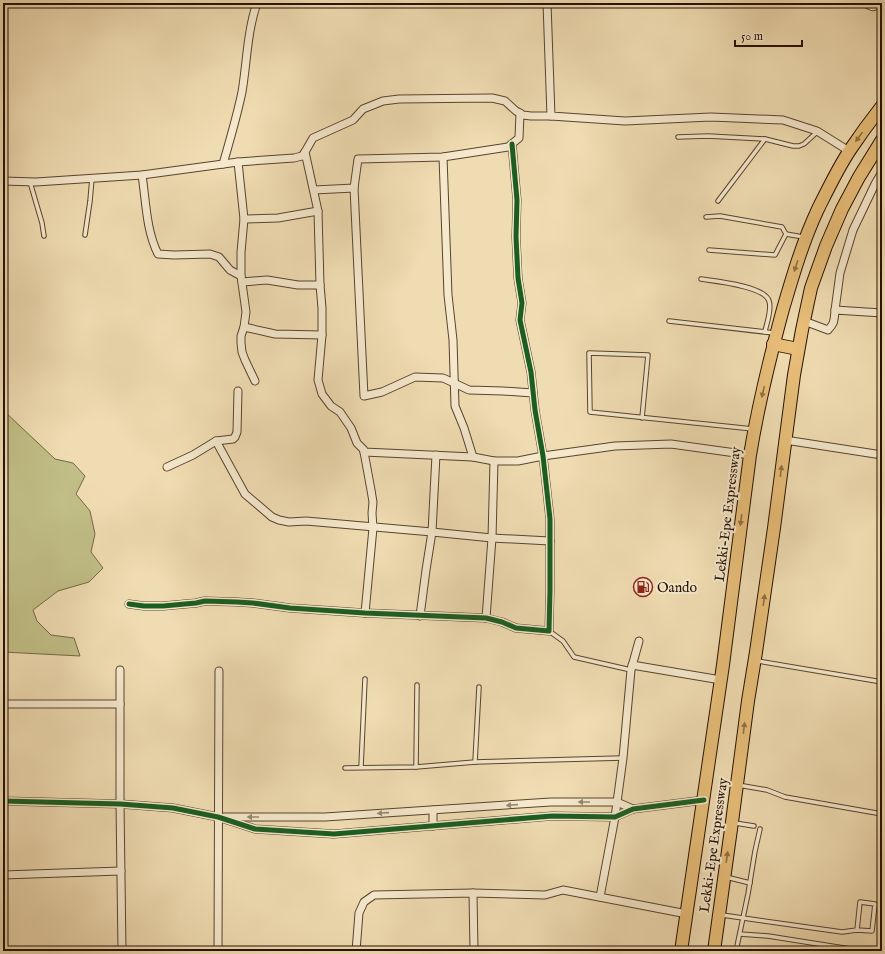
<svg xmlns="http://www.w3.org/2000/svg" width="885" height="954" font-family="'IM FELL English',serif">
<rect width="100%" height="100%" fill="#f0dcb2"/>
<filter id="stains"><feTurbulence type="fractalNoise" baseFrequency=".005" numOctaves="4"/><feColorMatrix values="0 0 0 0 .2 0 0 0 0 .09 0 0 0 0 .02 0 0 0 .5 -.17"/></filter>
<radialGradient id="worn" r=".72"><stop offset=".6" stop-color="#630" stop-opacity="0"/><stop offset="1" stop-color="#630" stop-opacity=".3"/></radialGradient>
<polygon fill="#c1be87" stroke="#736844" points="3,408 4,411 55,459 73,463 85,476 76,494 90,511 95,534 91,552 103,568 89,582 58,591 33,610 37,621 51,635 74,638 80,656 3,652"/>
<g fill="none" stroke-linecap="round" stroke-linejoin="round">
<g stroke="#58442d" stroke-width="5.5">
<g id="service">
<path d="M 862,3 C 871,9 873,11 882,4"/>
<polyline points="678,137 708,136 765,139 793,146 799,146 804,144 817,132"/>
<polyline points="30,182 42,223 44,236"/>
<polyline points="718,201 765,139"/>
<polyline points="706,217 720,216 782,227 786,234"/>
<polyline points="85,235 90,201 92,178"/>
<polyline points="709,250 775,255 786,234 803,237"/>
<path d="M 701,279 C 715,281 765,286 769,301 C 772,309 767,323 765,331"/>
<polyline points="669,321 774,333"/>
<polyline points="642,418 648,355 589,353 590,412 753,429"/>
<polyline points="549,631 563,641 574,657 631,670"/>
<polyline points="758,661 882,682"/>
<polyline points="475,762 479,687"/>
<polyline points="361,767 365,679"/>
<polyline points="416,767 417,685"/>
<polyline points="345,768 416,767 475,762 623,758"/>
<polyline points="738,785 767,790 785,797 882,814"/>
<polyline points="735,823 754,826"/>
<polyline points="726,877 750,883"/>
<polyline points="722,915 842,932 857,930 872,931 875,904 860,902 857,930"/>
<polyline points="740,934 768,936 863,951"/>
<polyline points="736,951 748,894 755,851 760,829"/>
</g>
</g>
<g stroke="#58442d" stroke-width="9">
<g id="minor">
<polyline points="547,3 551,116 625,121 711,117 783,120 817,131 849,151"/>
<polyline points="305,152 318,211 320,285 322,308 322,335 318,380 322,394 331,406 340,412 351,428 357,443 364,450 364,452 473,457 494,461 518,461 543,456 615,446 671,444 750,455"/>
<polyline points="443,157 448,295 453,340 455,406 464,428 473,457"/>
<polyline points="238,162 244,219 241,252 241,276 246,312 244,327 241,336 241,343 242,352 245,360 255,381"/>
<path d="M 223,164 C 230,140 237,116 242,92 C 247,62 247,32 257,3"/>
<path d="M 142,175 C 146,201 146,230 158,254 L 174,255 L 210,254 L 219,257 L 230,270 L 241,276"/>
<polyline points="3,181 36,182 142,175 238,162 294,158 302,156 305,152 313,138 353,120 363,109 383,101 399,99 492,98 505,101 516,111 523,115 531,116 551,116"/>
<polyline points="354,188 364,396 382,392 415,377 443,378 454,383 469,390 503,391 533,393"/>
<polyline points="314,190 354,188 358,159 443,157 508,147 519,138 520,113"/>
<polyline points="244,219 278,218 318,211"/>
<polyline points="242,282 267,280 298,285 320,285"/>
<polyline points="835,310 840,273 853,230 875,184 882,172"/>
<path d="M 804,321 L 828,330 C 835,323 834,320 835,310 L 882,313"/>
<polyline points="244,327 275,334 322,335"/>
<polyline points="238,391 237,432 235,437 233,439 216,441 245,494 258,505 272,517 279,520 289,522 306,521 432,532 492,538 550,541"/>
<polyline points="785,440 882,455"/>
<polyline points="364,452 371,490 373,502 372,513 373,528 365,613"/>
<polyline points="167,467 193,455 216,441"/>
<polyline points="129,604 144,606 163,606 196,603 205,601 237,602 253,603 290,608 365,613 486,618 502,622 516,628 549,631 550,590 550,519 543,456 535,410 531,372 520,320 522,303 518,278 516,237 517,200 512,144"/>
<polyline points="420,616 426,570 432,532 436,455"/>
<polyline points="486,618 492,538 494,461"/>
<polyline points="632,665 721,680"/>
<polyline points="120,670 120,804 122,951"/>
<polyline points="3,704 120,704"/>
<polyline points="3,801 120,804 173,808 218,817 255,829 334,834 552,816 615,817 633,809 704,800"/>
<polyline points="224,817 325,817 551,802 617,802 633,809"/>
<polyline points="433,826 433,810"/>
<polyline points="3,875 121,871"/>
<polyline points="473,893 474,951"/>
<polyline points="600,897 615,817 623,758 631,670 639,641"/>
<polyline points="218,951 219,671"/>
<polyline points="356,951 359,913 364,902 374,895 473,893 545,895 563,890 687,914"/>
</g>
</g>
<g stroke="#251101" stroke-width="14">
<g id="trunk">
<polyline points="773,344 798,349"/>
<path d="M 681,951 L 723,665 L 750,455 C 758,406 770,357 783,309 C 793,275 803,241 818,209 C 828,189 838,168 850,150 C 860,135 871,120 882,106"/>
<polyline points="714,951 732,822 748,701 756,652 774,528 794,375 802,330 811,288 826,246 842,209 859,177 882,140"/>
</g>
</g>
<use href="#service" stroke="#f5e8cd" stroke-width="3.5"/>
<use href="#minor" stroke="#f5e8cd" stroke-width="7"/>
<use href="#trunk" stroke="#e8be79" stroke-width="12"/>
<g stroke="#f5e8cd" stroke-width="8">
<g id="cycleway">
<polyline points="129,604 144,606 163,606 196,603 205,601 237,602 253,603 290,608 365,613 486,618 502,622 516,628 549,631 550,590 550,519 543,456 535,410 531,372 520,320 522,303 518,278 516,237 517,200 512,144"/>
<polyline points="3,801 120,804 173,808 218,817 255,829 334,834 552,816 615,817 633,809 704,800"/>
</g>
</g>
<use href="#cycleway" stroke="#1b5e20" stroke-width="5"/>
</g>
<defs><path id="oneway-solid" d="M-6-.8H1V-3.2L6.5 0L1 3.2V.8H-6Z"/></defs>
<g fill="#907043">
<use href="#oneway-solid" transform="translate(859 137) rotate(126)"/>
<use href="#oneway-solid" transform="translate(796 266) rotate(108)"/>
<use href="#oneway-solid" transform="translate(763 392) rotate(103)"/>
<use href="#oneway-solid" transform="translate(781 471) rotate(-83)"/>
<use href="#oneway-solid" transform="translate(741 520) rotate(97)"/>
<use href="#oneway-solid" transform="translate(764 600) rotate(-82)"/>
<use href="#oneway-solid" transform="translate(744 728) rotate(-83)"/>
<use href="#oneway-solid" transform="translate(727 857) rotate(-82)"/>
</g>
<g fill="#978771">
<use href="#oneway-solid" transform="translate(584 802) rotate(-180)"/>
<use href="#oneway-solid" transform="translate(512 805) rotate(176)"/>
<use href="#oneway-solid" transform="translate(383 813) rotate(176)"/>
<use href="#oneway-solid" transform="translate(253 817) rotate(-180)"/>
</g>
<defs>
<g id="fuel-ring" transform="scale(1)"><circle r="9.5" fill="#f5e8cd" stroke="#8f2418" stroke-width="1.5"/><path d="M-5.5-6h7V0h2V4h1.3V-2.5L3-4.5l.8-.8L6-3V5H2.5V1h-1V6h-7ZM-4.2-4.7v3.2H.2V-4.7Z" fill="#8f2418"/></g>
</defs>
<g fill-rule="evenodd">
<use href="#fuel-ring" x="643" y="587"/>
</g>
<g text-anchor="middle" stroke-width="4" stroke-linejoin="round" paint-order="stroke">
<g font-size="14" fill="#251101" stroke="#f5e8cd">
<text transform="translate(727 514) rotate(-83)" y="5">Lekki-Epe Expressway</text>
<text transform="translate(713 845) rotate(-82)" y="5">Lekki-Epe Expressway</text>
</g>
<g font-size="14" fill="#251101" stroke="#f5e8cd" text-anchor="start">
<text x="657" y="592">Oando</text>
</g>
</g>
<rect width="885" height="954" fill="none" stroke="#f0dcb2" stroke-width="16"/>
<rect x="4" y="4" width="877" height="946" fill="none" stroke="#251101" stroke-width="2"/>
<rect x="8" y="8" width="869" height="938" fill="none" stroke="#251101"/>
<path d="M735 40v6h67v-6" fill="none" stroke="#251101" stroke-width="2"/>
<text x="741" y="40" font-size="12" fill="#251101" stroke="#f5e8cd" stroke-width="3" paint-order="stroke">50 m</text>
<rect width="100%" height="100%" filter="url(#stains)"/>
<rect width="100%" height="100%" fill="url(#worn)"/>
</svg>
